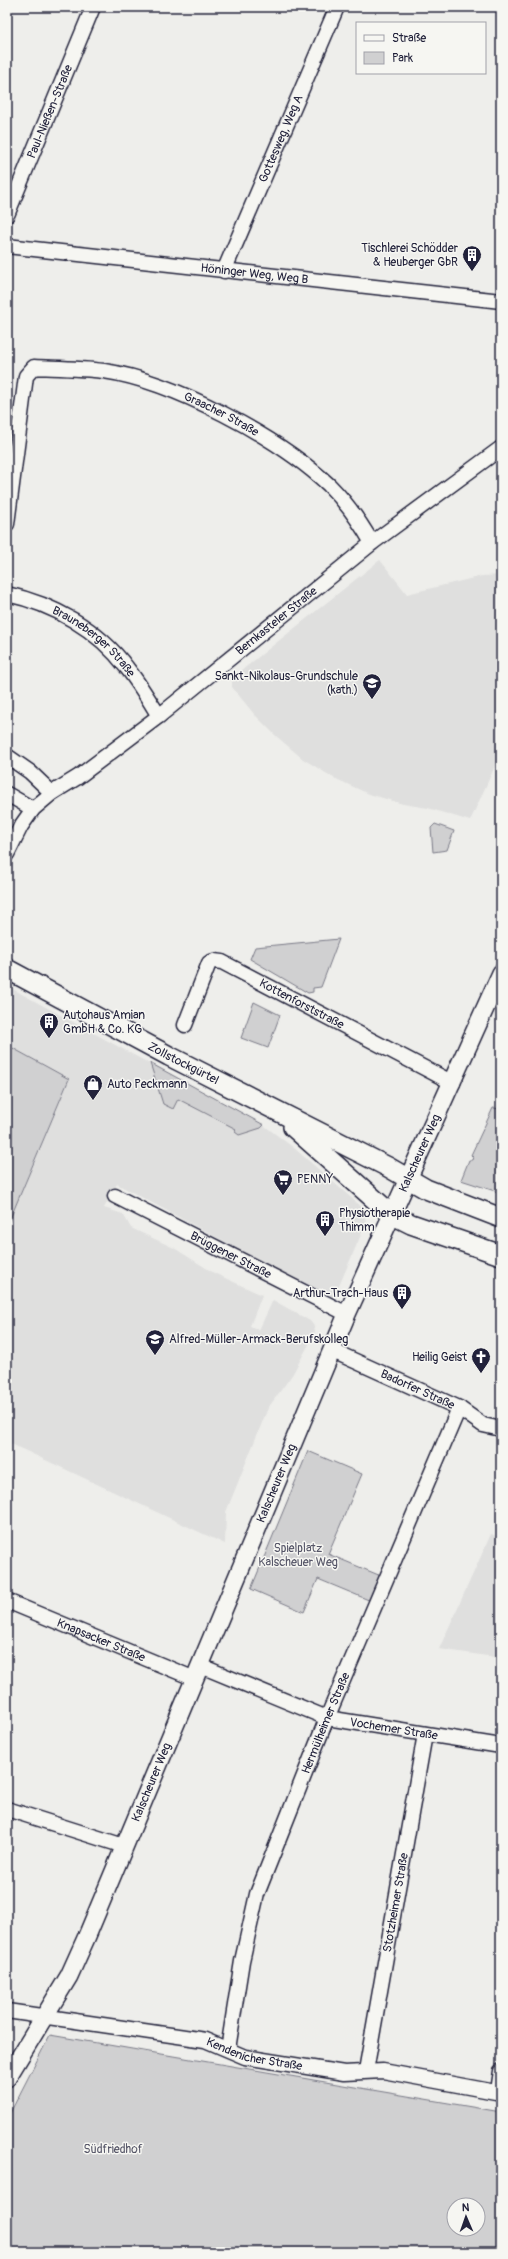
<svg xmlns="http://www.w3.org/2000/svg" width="508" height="2259" font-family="Pangolin,sans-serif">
<rect width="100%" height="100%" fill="#eeeeeb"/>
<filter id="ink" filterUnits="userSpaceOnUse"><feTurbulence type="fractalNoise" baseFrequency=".025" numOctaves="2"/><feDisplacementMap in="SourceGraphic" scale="8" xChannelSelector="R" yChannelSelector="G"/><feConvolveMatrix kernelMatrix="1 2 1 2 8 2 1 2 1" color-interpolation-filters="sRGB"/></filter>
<g filter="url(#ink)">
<g fill="#dfdfde">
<polygon points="380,560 407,594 482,576 501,575 501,753 470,821 428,808 403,804 369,794 334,778 303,759 275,735 254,714 232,687 232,678"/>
<polygon points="7,986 266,1127 294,1148 364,1209 366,1223 333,1300 117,1184 104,1208 123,1214 131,1228 174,1248 214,1273 262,1295 250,1326 259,1330 273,1300 310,1321 314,1326 315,1331 313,1337 292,1375 268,1408 226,1512 225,1544 7,1442 7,1226 69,1080 7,1045"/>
<polygon points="491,1534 501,1538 501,1658 439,1649"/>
</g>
<g fill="#d0d0d1" stroke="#797986" fill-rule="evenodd">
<polygon points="435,824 454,831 447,850 433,852 431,828"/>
<polygon points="339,939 321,987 313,988 313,992 308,993 250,959 255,947"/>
<polygon points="254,1002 280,1015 268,1048 241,1038"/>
<polygon points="7,1045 69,1079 7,1226"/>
<polygon points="150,1063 264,1125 261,1128 239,1135 235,1132 236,1129 178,1099 173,1109 163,1104"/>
<polygon points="493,1108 501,1109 501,1193 461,1180 469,1160 472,1160 473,1157 471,1155"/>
<polygon points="308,1451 362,1474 328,1554 381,1576 371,1601 318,1579 304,1612 251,1589"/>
<path d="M 50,2035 L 501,2112 L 501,2252 L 7,2252 L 7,2119 ZM 454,2205 L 478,2205 L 478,2229 L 454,2229 Z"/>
</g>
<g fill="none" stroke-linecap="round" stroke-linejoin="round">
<g stroke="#22223b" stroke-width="17">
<g id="minor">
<path id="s1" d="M 7,215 L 93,7"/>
<path id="s2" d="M 7,246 L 501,301"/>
<path id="s3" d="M 224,271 L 337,7"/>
<path id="s4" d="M 7,524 L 26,376 L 34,367 C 57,368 81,368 104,371 C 173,381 278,437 329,485 C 346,502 360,522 372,543"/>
<path id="s5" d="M 7,594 C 53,604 98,629 127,668 C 139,683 149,700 159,716"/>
<polyline points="7,756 30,772 52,793"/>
<polyline points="7,794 33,809"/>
<path id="s6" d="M 7,854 L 21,826 L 33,809 L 52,793 L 78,777 L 159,716 L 372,543 L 501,448"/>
<path id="s7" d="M 185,1025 L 209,963 L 214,961 L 222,962 L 453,1083"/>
<path id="s8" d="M 115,1196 L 347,1314"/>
<path id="s9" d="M 333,1351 L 459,1408 L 483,1425 L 501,1429"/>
<path id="s10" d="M 7,1601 L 195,1679"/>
<path id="s11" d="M 201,1666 L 327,1718 L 501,1746"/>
<polyline points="7,1809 124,1846"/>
<path id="s12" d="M 7,2011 L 205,2040 L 245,2057 L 344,2073 L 383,2071 L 501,2093"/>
<path id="s13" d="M 228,2049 L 242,1961 L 257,1894 L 327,1718 L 459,1408"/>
<path id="s14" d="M 366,2071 L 425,1734"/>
<polyline points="498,2091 501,2071"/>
</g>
</g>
<g stroke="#22223b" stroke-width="20">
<g id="tertiary">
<path id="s15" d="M 7,2078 L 69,1976 L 87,1936 L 347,1314 L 501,973"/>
</g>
</g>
<g stroke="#22223b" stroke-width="22">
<g id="secondary">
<path id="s16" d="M 7,969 L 169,1056 L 388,1167 L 426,1189 L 501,1218"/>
<polyline points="293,1127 391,1214 411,1224 501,1255"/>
</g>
</g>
<use href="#minor" stroke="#f6f6f2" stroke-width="14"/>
<use href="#tertiary" stroke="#f6f6f2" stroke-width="17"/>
<use href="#secondary" stroke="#f6f6f2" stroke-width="19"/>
</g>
</g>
<defs>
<g id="building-pin" transform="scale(1)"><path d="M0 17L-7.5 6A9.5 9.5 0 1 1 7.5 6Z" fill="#22223b" stroke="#f6f6f2"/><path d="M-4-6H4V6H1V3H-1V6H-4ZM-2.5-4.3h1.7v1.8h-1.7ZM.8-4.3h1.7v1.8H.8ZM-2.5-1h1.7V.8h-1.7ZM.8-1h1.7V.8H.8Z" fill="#fff"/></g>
<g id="school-pin" transform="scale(1)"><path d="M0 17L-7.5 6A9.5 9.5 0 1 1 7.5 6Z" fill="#22223b" stroke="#f6f6f2"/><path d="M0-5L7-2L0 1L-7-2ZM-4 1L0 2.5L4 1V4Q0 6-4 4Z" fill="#fff"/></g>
<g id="shop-pin" transform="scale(1)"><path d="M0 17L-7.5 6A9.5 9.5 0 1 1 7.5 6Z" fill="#22223b" stroke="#f6f6f2"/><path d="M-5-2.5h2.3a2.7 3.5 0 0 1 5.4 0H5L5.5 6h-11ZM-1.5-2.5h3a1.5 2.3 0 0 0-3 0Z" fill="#fff"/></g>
<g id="supermarket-pin" transform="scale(1)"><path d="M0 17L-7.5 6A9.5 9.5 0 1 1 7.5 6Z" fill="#22223b" stroke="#f6f6f2"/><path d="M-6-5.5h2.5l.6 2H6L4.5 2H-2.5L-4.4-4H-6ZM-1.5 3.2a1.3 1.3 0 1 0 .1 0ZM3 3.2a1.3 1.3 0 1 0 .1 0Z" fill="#fff"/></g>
<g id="church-pin" transform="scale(1)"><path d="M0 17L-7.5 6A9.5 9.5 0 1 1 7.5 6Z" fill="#22223b" stroke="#f6f6f2"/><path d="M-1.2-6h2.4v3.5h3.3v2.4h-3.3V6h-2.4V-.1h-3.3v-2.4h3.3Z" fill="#fff"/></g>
</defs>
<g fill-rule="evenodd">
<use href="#building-pin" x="472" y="255"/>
<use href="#school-pin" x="372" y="683"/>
<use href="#building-pin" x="49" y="1022"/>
<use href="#shop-pin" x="93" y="1084"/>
<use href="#supermarket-pin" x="283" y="1179"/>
<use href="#building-pin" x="325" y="1220"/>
<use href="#building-pin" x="402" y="1293"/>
<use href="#school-pin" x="155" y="1339"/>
<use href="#church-pin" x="481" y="1357"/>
</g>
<g text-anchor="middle" stroke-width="3" stroke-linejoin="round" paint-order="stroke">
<g font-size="12" fill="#22223b" stroke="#f6f6f2">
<text dy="4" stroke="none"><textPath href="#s1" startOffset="112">Paul-Nießen-Straße</textPath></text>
<text dy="4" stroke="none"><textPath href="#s3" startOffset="144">Gottesweg, Weg A</textPath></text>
<text dy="4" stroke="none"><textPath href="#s2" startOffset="249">Höninger Weg, Weg B</textPath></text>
<text dy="4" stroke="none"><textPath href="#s4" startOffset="357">Graacher Straße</textPath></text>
<text dy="4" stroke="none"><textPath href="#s6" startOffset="360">Bernkasteler Straße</textPath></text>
<text dy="4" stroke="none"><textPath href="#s5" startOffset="101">Brauneberger Straße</textPath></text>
<text dy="4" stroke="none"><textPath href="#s7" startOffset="170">Kottenforststraße</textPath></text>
<text dy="4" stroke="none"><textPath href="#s16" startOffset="200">Zollstockgürtel</textPath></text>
<text dy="4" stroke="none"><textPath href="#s15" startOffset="1014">Kalscheurer Weg</textPath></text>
<text dy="4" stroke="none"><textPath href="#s8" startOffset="130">Brüggener Straße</textPath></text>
<text dy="4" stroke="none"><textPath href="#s9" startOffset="93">Badorfer Straße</textPath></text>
<text dy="4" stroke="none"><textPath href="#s15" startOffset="654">Kalscheurer Weg</textPath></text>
<text dy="4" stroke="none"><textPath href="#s10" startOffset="102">Knapsacker Straße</textPath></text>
<text dy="4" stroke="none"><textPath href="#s13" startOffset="342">Hermülheimer Straße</textPath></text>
<text dy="4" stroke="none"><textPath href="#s11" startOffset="204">Vochemer Straße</textPath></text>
<text dy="4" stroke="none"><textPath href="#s15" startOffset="330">Kalscheurer Weg</textPath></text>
<text dy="4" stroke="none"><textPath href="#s14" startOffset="171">Stotzheimer Straße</textPath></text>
<text dy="4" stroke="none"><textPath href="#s12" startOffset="252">Kendenicher Straße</textPath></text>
</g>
<g font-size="12" fill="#22223b" stroke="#f6f6f2" text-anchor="start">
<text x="458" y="252" text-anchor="end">Tischlerei Schödder<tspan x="458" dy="14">&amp; Heuberger GbR</tspan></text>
<text x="358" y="680" text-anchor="end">Sankt-Nikolaus-Grundschule<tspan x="358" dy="14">(kath.)</tspan></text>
<text x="63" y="1019">Autohaus Amian<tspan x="63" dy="14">GmbH &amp; Co. KG</tspan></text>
<text x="107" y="1088">Auto Peckmann</text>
<text x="297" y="1183">PENNY</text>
<text x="339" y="1217">Physiotherapie<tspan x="339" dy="14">Thimm</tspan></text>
<text x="388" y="1297" text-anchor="end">Arthur-Trach-Haus</text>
<text x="169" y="1343">Alfred-Müller-Armack-Berufskolleg</text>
<text x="467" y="1361" text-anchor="end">Heilig Geist</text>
</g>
<g font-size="12" fill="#565668" stroke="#f6f6f2">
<text x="298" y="1552">Spielplatz<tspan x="298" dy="14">Kalscheuer Weg</tspan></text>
<text x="113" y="2153">Südfriedhof</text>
</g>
</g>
<rect width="508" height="2259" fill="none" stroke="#f6f6f2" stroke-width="24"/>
<rect x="12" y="12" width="484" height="2235" fill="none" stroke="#22223b" stroke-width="1.5" filter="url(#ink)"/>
<rect x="356" y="22" width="130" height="52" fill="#f6f6f2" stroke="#a1a1a9"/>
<rect x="364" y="35" width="20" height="6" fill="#f6f6f2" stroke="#a1a1a9"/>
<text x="392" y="42" font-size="12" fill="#22223b">Straße</text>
<rect x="364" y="52" width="20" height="12" fill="#d0d0d1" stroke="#a1a1a9"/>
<text x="392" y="62" font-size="12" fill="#22223b">Park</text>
<g transform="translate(466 2217) rotate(358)"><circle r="19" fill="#f6f6f2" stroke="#a1a1a9"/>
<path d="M0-3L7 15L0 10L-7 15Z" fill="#22223b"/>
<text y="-6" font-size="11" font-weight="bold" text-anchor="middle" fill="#22223b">N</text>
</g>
</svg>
